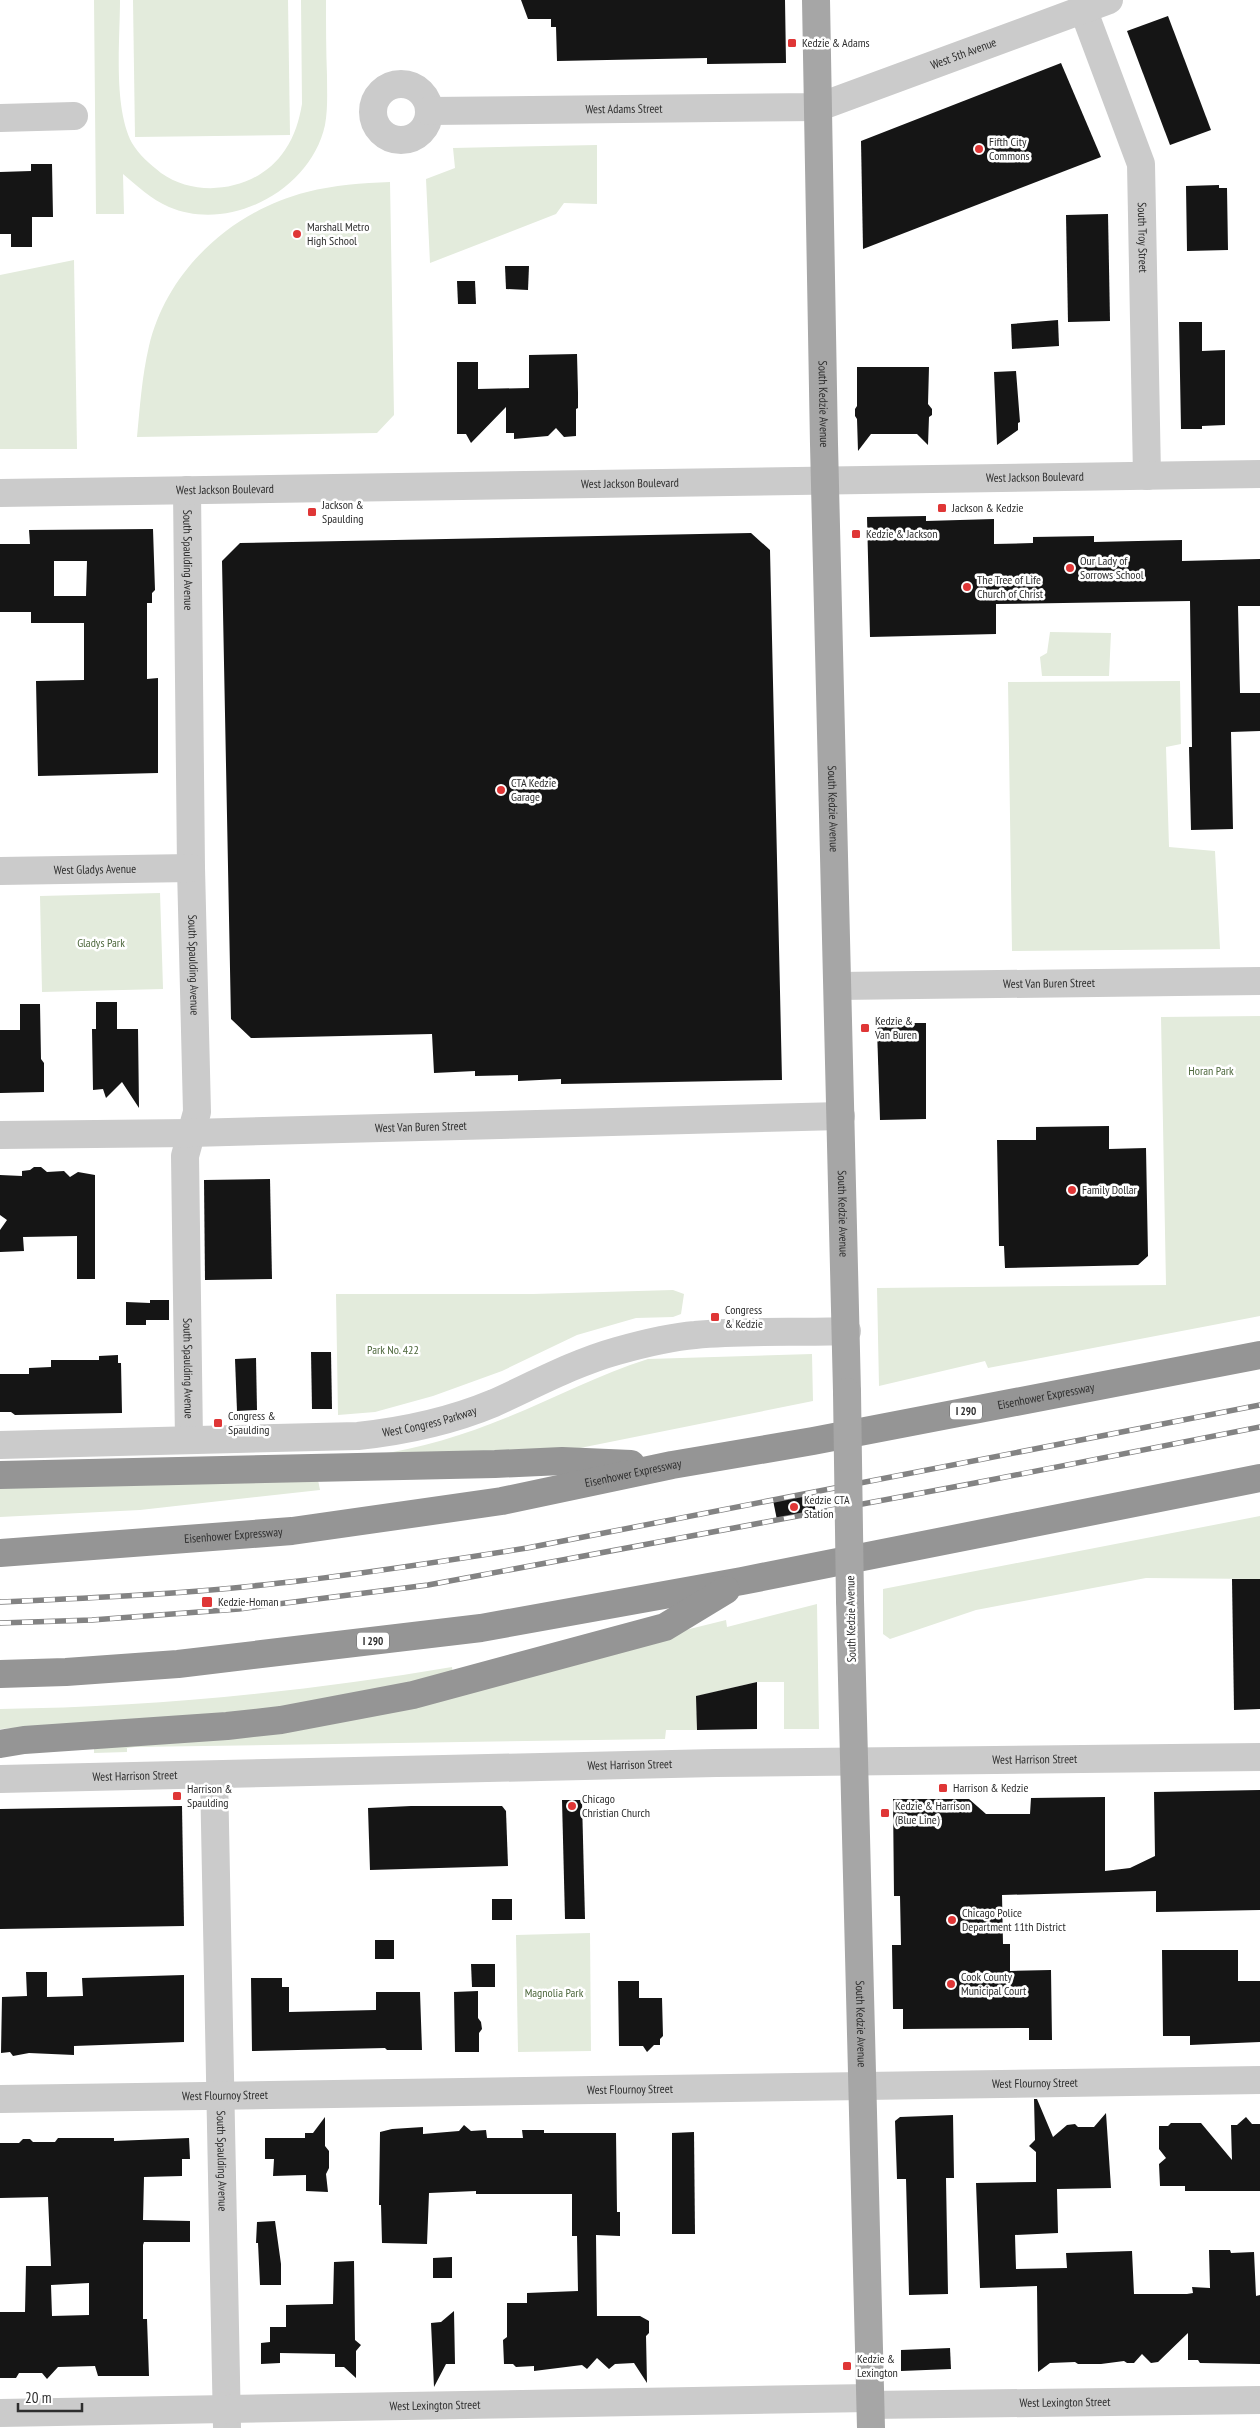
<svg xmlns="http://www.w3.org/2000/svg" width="1260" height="2428" font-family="'PT Sans Narrow',sans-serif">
<rect width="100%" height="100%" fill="#fff"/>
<g fill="#e3ebdc">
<path d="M 94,0 L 120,0 C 120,40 113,107 132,143 C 139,155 150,164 161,173 C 199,200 259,190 285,150 C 295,135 299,121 302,104 L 301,0 L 326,0 C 326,25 326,51 327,76 C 327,92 328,109 325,125 C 311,190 230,233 169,207 C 151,199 137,186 123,174 L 124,214 L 96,214 Z"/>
<polygon points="133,0 288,0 290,135 135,137"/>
<polygon points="597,145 597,204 564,203 556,214 430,263 426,179 455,168 453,148"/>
<path d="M 390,182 L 394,415 L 377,433 L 137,437 C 140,406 142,376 149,346 C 167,270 232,211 307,192 C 334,185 362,183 390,182 Z"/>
<polygon points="74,260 77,449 0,449 0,275"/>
<polygon points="1050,632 1111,633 1109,676 1042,676 1040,657 1047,653"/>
<polygon points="1180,681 1181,744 1166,747 1169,847 1215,851 1220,949 1012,951 1008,682"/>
<polygon points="160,893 163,989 42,992 40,896"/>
<polygon points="1260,1016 1260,1316 988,1368 985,1361 879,1386 877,1288 1166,1285 1161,1017"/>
<polygon points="673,1290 684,1294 681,1314 673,1317 636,1318 577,1335 502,1371 433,1396 375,1412 338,1415 336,1294 533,1294"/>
<path d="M 812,1354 L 813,1401 L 580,1448 L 547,1452 L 373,1455 C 420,1449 464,1435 508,1417 C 555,1398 600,1374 648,1359 Z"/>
<polygon points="318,1480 320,1490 140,1510 0,1517 0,1485"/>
<polygon points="1260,1516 1260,1579 1146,1578 976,1610 890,1639 883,1634 883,1589"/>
<polygon points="817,1604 819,1729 784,1729 784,1682 757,1682 697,1696 697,1730 666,1730 665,1739 135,1747 127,1748 127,1752 94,1753 94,1748 641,1641 726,1620 727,1627"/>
<path d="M 452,1667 L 453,1675 C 373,1695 288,1708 205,1715 C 137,1721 68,1724 0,1729 L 0,1709 C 151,1707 304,1692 452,1667 Z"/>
<polygon points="590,1933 591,2051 518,2052 516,1935"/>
</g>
<g fill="#151515" fill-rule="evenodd">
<polygon points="521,0 785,0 786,63 707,64 707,58 557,61 556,27 551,27 551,19 528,19"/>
<polygon points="1168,16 1211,130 1170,145 1127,31"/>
<polygon points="1061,63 1101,157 863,249 861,141"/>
<polygon points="31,164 52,164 53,217 32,217 32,247 11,247 11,234 0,234 0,172 31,171"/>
<polygon points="1219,185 1219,188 1227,188 1228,250 1187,251 1186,186"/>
<polygon points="1108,214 1110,321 1068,322 1066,215"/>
<polygon points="505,266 529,266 528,290 506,289"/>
<polygon points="457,281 475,281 476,304 458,304"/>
<polygon points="1058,320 1059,346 1012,349 1011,324"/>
<polygon points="1179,322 1202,322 1202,351 1225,350 1225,425 1202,426 1202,429 1181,429"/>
<polygon points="577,354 578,393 578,408 576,409 576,436 564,437 556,428 548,436 514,439 514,433 506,433 506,407 471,443 466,434 457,434 457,362 478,362 478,389 529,388 529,355"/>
<polygon points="857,367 929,367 928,404 932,409 932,415 929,417 928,445 917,434 871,434 858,451 857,419 855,416 855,409 857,406"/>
<polygon points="1016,371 1020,422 1018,423 1018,430 997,445 994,372"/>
<polygon points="926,516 926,521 994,519 994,544 1033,543 1033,537 1094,536 1094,542 1182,540 1182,561 1260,559 1260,606 1238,606 1240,693 1260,693 1260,731 1231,732 1233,829 1191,830 1189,747 1192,747 1190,601 996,604 996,634 870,637 867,517"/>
<path d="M 153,529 L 155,590 L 152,593 L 152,603 L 147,603 L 147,679 L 158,678 L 158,773 L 38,776 L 36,681 L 84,680 L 84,623 L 31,623 L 31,612 L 0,612 L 0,544 L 30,544 L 29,530 ZM 54,561 L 87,561 L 86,596 L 54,596 Z"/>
<polygon points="751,533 770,550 782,1080 561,1084 561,1079 518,1081 518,1075 475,1076 475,1071 434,1073 432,1034 251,1038 231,1019 222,561 240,543"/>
<polygon points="96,1002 117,1002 117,1029 138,1029 139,1108 122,1082 106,1098 103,1089 93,1090 92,1029 96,1029"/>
<polygon points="20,1004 40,1004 41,1059 44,1063 44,1092 0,1093 0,1030 20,1030"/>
<polygon points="883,1023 926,1023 926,1119 880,1120 877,1029"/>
<polygon points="1109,1126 1109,1149 1146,1148 1148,1256 1138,1265 1005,1268 1004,1246 999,1246 997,1140 1036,1140 1036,1127"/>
<polygon points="34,1167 41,1167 47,1172 64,1171 70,1177 78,1172 95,1175 95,1279 77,1279 77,1236 23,1237 24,1251 0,1252 0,1230 7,1220 0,1215 0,1175 22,1176 22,1171 30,1170"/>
<polygon points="270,1179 272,1279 205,1280 204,1180"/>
<polygon points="150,1300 169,1300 169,1320 146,1320 146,1325 126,1325 126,1302 150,1303"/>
<polygon points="311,1352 331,1352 332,1409 312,1409"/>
<polygon points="118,1355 118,1363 121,1363 122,1413 15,1415 11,1412 0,1412 0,1374 29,1374 29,1368 51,1367 51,1360 99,1360 99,1356"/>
<polygon points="256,1358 257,1410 237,1411 235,1359"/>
<polygon points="812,1492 816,1513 777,1520 773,1500"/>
<polygon points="1232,1579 1260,1579 1260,1709 1234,1710"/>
<polygon points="757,1682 757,1729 697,1730 696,1696"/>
<polygon points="1260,1790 1260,1910 1156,1912 1156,1891 1002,1895 1003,1944 1010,1944 1010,1971 1051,1970 1052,2040 1029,2040 1029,2028 903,2029 903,2009 893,2009 892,1945 901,1945 900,1896 894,1896 893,1799 969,1799 986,1814 1030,1814 1031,1798 1105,1797 1105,1871 1130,1868 1155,1856 1154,1792"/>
<polygon points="562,1800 582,1800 585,1919 565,1919"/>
<polygon points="182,1806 184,1926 0,1929 0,1809"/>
<polygon points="411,1806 502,1806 506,1811 508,1866 370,1870 368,1808"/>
<rect x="492" y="1899" width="20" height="21"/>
<rect x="375" y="1940" width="19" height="19"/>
<polygon points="1162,1950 1238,1950 1238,1981 1260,1981 1260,2042 1190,2045 1190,2036 1163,2036"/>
<polygon points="471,1964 495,1964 495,1987 472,1987"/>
<polygon points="26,1972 47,1972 47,1997 83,1996 82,1978 184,1975 184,2042 74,2046 74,2055 29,2053 13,2056 10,2052 1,2053 2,1997 27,1996"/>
<polygon points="251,1978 282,1978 282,1987 289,1987 289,2012 376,2010 376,1992 420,1992 422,2050 387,2050 385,2048 252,2051"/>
<polygon points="618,1981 639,1981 639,1998 662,1998 663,2036 660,2039 660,2045 654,2045 647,2052 643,2046 619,2046"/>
<polygon points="478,1991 478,2018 481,2022 482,2029 479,2033 479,2052 455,2052 454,1992"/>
<polygon points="1034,2099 1037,2099 1053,2137 1067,2125 1075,2124 1078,2127 1094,2127 1106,2113 1111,2188 1057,2189 1058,2233 1015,2235 1016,2269 1067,2268 1066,2253 1132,2251 1134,2294 1187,2294 1193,2293 1192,2287 1210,2288 1209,2250 1230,2250 1231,2253 1254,2252 1256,2296 1260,2295 1260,2364 1200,2363 1198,2360 1188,2360 1188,2333 1158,2362 1151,2363 1142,2354 1134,2363 1127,2363 1124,2361 1101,2364 1078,2364 1075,2362 1050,2363 1038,2372 1037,2286 980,2288 976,2183 1036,2182 1036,2152 1029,2146 1035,2140"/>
<polygon points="953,2115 954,2178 946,2178 948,2294 909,2295 906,2179 897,2179 895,2121 900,2117"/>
<polygon points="325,2117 325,2146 329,2151 329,2168 326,2174 328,2192 306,2191 306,2175 273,2176 274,2159 265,2159 265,2138 305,2138 305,2133 313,2133"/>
<polygon points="1246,2117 1252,2124 1260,2124 1260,2191 1185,2191 1185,2186 1160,2186 1159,2164 1166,2158 1159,2149 1159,2126 1168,2126 1171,2123 1201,2123 1232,2160 1231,2125 1237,2125"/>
<polygon points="464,2125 471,2131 486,2130 487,2138 523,2138 522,2130 544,2130 544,2133 616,2133 617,2212 620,2212 620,2236 596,2235 597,2316 640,2316 649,2321 649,2333 646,2336 647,2383 634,2363 615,2364 609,2369 597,2358 587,2369 582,2365 534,2371 534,2366 516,2367 513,2364 504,2364 503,2340 507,2337 507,2303 527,2303 527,2293 578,2291 577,2236 572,2236 572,2194 476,2194 476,2191 429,2193 427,2244 382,2243 381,2205 379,2205 380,2132 392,2129 423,2127 423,2134 459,2131"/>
<polygon points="694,2132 695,2234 672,2234 672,2133"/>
<path d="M 58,2138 L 114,2138 L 114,2141 L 189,2138 L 190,2159 L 182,2159 L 182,2176 L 144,2177 L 143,2220 L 190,2221 L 190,2242 L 144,2242 L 143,2245 L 143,2319 L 147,2319 L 149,2376 L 98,2376 L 95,2366 L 58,2367 L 47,2379 L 42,2373 L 19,2373 L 16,2378 L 0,2378 L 0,2312 L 25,2312 L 26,2266 L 51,2266 L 48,2197 L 0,2198 L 0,2143 L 19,2143 L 23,2139 L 30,2139 L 33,2142 L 55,2142 ZM 89,2283 L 89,2315 L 52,2316 L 51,2285 Z"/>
<polygon points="275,2221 281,2264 281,2285 260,2285 258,2243 256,2243 257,2222"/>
<polygon points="452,2257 452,2278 433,2278 433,2258"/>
<polygon points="354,2261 355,2340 361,2345 356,2351 356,2378 344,2367 335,2367 335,2354 280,2353 280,2363 261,2364 261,2343 270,2342 270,2327 286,2327 286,2305 333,2304 334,2262"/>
<polygon points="454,2311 455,2364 446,2364 434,2387 431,2323 441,2322"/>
<polygon points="950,2348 951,2369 901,2371 901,2350"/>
</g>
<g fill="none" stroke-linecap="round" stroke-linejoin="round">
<g stroke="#cbcbcb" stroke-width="28">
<path id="s1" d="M 1083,9 L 1141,164 L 1147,476"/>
<circle cx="401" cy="112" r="28"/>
<path id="s2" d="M 429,111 L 819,107 L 1109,0"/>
<polyline points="0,118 74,116"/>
<path id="s3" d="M 187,490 L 191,868 L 197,1112 L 185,1156 L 189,1440"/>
<path id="s4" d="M 0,493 L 1260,474"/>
<path id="s5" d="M 0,871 L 191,868"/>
<path id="s6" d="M 838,986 L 1260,981"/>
<path id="s7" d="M 0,1135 L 191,1133 L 841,1116"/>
<path id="s8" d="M 0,1445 L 358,1436 C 404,1431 451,1421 494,1403 C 534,1385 574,1363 617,1351 C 642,1344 669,1337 695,1335 C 745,1330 796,1333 847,1331"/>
<path id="s9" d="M 214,1775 L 227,2428"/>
<path id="s10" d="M 0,1779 L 716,1763 L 1260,1757"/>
<path id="s11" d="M 0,2099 L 1260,2080"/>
<path id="s12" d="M 870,2405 L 1260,2400"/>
<path id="s13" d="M 0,2413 L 870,2398"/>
</g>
<g stroke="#a6a6a6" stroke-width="28">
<path id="s14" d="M 816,0 L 824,444 L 847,1392"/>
<path id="s15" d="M 850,1600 L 871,2428"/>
</g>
<g stroke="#959595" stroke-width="28">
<polyline points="0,1475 495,1464 562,1461 631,1464"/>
<path id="s16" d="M 0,1553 L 292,1531 L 502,1501 L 672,1465 L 813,1441 L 1260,1355"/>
<polyline points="0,1674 66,1672 178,1664 481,1628 742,1581 1260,1478"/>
<polyline points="0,1744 24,1740 227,1726 281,1720 413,1695 665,1627 726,1590"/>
</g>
<g stroke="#838383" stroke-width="5.5">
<g id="rail">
<path d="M 0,1602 C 93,1598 187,1594 280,1583 C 363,1574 445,1561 527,1548 L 1260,1405"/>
<polyline points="0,1623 92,1620 239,1609 428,1585 975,1483 1260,1427"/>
</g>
</g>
<use href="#rail" stroke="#fff" stroke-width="4" stroke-dasharray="11" stroke-linecap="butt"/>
<polyline stroke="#a6a6a6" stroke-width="28" points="847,1392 850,1600"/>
</g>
<g fill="#df3636" stroke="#fff" stroke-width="2">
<rect x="787" y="38" width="10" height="10" rx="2.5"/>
<circle cx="979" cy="149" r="5"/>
<circle cx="297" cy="234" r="5"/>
<rect x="937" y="503" width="10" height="10" rx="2.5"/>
<rect x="307" y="507" width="10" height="10" rx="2.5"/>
<rect x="851" y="529" width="10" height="10" rx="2.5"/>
<circle cx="1070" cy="568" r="5"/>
<circle cx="967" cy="587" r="5"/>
<circle cx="501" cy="790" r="5"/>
<rect x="860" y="1023" width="10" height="10" rx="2.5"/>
<circle cx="1072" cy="1190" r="5"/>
<rect x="710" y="1312" width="10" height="10" rx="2.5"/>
<rect x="213" y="1418" width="10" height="10" rx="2.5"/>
<circle cx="794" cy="1507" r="5"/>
<rect x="201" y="1596" width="12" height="12" rx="2.5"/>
<rect x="938" y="1783" width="10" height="10" rx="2.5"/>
<rect x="172" y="1791" width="10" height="10" rx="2.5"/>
<circle cx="572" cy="1806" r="5"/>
<rect x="880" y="1808" width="10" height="10" rx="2.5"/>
<circle cx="952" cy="1920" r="5"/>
<circle cx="951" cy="1984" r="5"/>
<rect x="842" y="2361" width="10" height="10" rx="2.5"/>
</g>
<g text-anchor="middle" stroke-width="5" stroke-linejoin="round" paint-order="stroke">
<g fill="#fff" stroke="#6d6d6d" stroke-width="1">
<rect x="950" y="1402.5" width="32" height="17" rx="4"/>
<rect x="357" y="1632.5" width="32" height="17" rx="4"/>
</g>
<g font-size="11" font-weight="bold" fill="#2e2e2e">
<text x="966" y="1415">I 290</text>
<text x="373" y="1645">I 290</text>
</g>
<g font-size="12" fill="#2e2e2e" stroke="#fff" text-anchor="start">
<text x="802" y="47">Kedzie &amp; Adams</text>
<text x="989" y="146">Fifth City<tspan x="989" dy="14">Commons</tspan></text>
<text x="307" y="231">Marshall Metro<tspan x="307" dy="14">High School</tspan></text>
<text x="322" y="509">Jackson &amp;<tspan x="322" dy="14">Spaulding</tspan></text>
<text x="952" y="512">Jackson &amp; Kedzie</text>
<text x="866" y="538">Kedzie &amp; Jackson</text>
<text x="1080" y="565">Our Lady of<tspan x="1080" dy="14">Sorrows School</tspan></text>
<text x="977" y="584">The Tree of Life<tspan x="977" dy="14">Church of Christ</tspan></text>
<text x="511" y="787">CTA Kedzie<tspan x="511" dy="14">Garage</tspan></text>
<text x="875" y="1025">Kedzie &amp;<tspan x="875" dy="14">Van Buren</tspan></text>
<text x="1082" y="1194">Family Dollar</text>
<text x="725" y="1314">Congress<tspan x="725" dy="14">&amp; Kedzie</tspan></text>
<text x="228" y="1420">Congress &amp;<tspan x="228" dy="14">Spaulding</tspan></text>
<text x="804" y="1504">Kedzie CTA<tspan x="804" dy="14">Station</tspan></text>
<text x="218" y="1606">Kedzie-Homan</text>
<text x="953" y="1792">Harrison &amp; Kedzie</text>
<text x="187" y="1793">Harrison &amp;<tspan x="187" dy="14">Spaulding</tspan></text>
<text x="582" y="1803">Chicago<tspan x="582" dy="14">Christian Church</tspan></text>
<text x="895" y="1810">Kedzie &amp; Harrison<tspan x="895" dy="14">(Blue Line)</tspan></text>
<text x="962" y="1917">Chicago Police<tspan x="962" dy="14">Department 11th District</tspan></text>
<text x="961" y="1981">Cook County<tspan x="961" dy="14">Municipal Court</tspan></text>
<text x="857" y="2363">Kedzie &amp;<tspan x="857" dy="14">Lexington</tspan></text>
</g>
<g font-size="12" fill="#2e2e2e" stroke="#fff">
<text dy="4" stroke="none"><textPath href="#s2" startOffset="544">West 5th Avenue</textPath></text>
<text dy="4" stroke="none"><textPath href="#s2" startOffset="195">West Adams Street</textPath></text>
<text dy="4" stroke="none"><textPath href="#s1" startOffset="239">South Troy Street</textPath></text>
<text dy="4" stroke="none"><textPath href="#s14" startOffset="404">South Kedzie Avenue</textPath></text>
<text dy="4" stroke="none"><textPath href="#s4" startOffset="1035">West Jackson Boulevard</textPath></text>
<text dy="4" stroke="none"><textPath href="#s4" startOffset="630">West Jackson Boulevard</textPath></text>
<text dy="4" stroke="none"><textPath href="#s4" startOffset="225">West Jackson Boulevard</textPath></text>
<text dy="4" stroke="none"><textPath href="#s3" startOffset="70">South Spaulding Avenue</textPath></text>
<text dy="4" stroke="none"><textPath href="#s14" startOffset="809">South Kedzie Avenue</textPath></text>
<text dy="4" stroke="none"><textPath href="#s5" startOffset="95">West Gladys Avenue</textPath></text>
<text dy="4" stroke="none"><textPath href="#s3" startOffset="475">South Spaulding Avenue</textPath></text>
<text dy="4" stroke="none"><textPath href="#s6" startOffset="211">West Van Buren Street</textPath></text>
<text dy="4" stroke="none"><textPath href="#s7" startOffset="421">West Van Buren Street</textPath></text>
<text dy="4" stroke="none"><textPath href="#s14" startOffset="1214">South Kedzie Avenue</textPath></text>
<text dy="4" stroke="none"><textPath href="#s3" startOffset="880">South Spaulding Avenue</textPath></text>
<text dy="4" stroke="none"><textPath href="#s16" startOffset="1059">Eisenhower Expressway</textPath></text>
<text dy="4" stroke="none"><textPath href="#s8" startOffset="431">West Congress Parkway</textPath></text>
<text dy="4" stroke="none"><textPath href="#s16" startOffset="639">Eisenhower Expressway</textPath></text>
<text dy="4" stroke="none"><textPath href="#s16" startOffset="234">Eisenhower Expressway</textPath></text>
<text transform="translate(851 1619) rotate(-91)" y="4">South Kedzie Avenue</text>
<text dy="4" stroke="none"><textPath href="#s10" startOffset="1035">West Harrison Street</textPath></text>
<text dy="4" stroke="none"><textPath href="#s10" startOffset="630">West Harrison Street</textPath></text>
<text dy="4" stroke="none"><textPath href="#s10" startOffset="135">West Harrison Street</textPath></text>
<text dy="4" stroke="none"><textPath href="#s15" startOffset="424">South Kedzie Avenue</textPath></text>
<text dy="4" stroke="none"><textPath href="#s11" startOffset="1035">West Flournoy Street</textPath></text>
<text dy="4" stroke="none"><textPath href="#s11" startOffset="630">West Flournoy Street</textPath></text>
<text dy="4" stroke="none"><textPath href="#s11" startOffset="225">West Flournoy Street</textPath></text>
<text dy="4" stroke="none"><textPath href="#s9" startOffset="386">South Spaulding Avenue</textPath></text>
<text dy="4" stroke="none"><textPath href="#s12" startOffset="195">West Lexington Street</textPath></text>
<text dy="4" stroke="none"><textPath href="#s13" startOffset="435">West Lexington Street</textPath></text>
</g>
<g font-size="12" fill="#4e683d" stroke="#fff">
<text x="101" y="947">Gladys Park</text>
<text x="1211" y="1075">Horan Park</text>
<text x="393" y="1354">Park No. 422</text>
<text x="554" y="1997">Magnolia Park</text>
</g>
</g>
<path d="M18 2403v8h64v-8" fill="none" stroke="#2e2e2e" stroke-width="2.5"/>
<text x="25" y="2403" font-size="15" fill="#2e2e2e" stroke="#ffffff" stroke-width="4" paint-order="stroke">20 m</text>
</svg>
